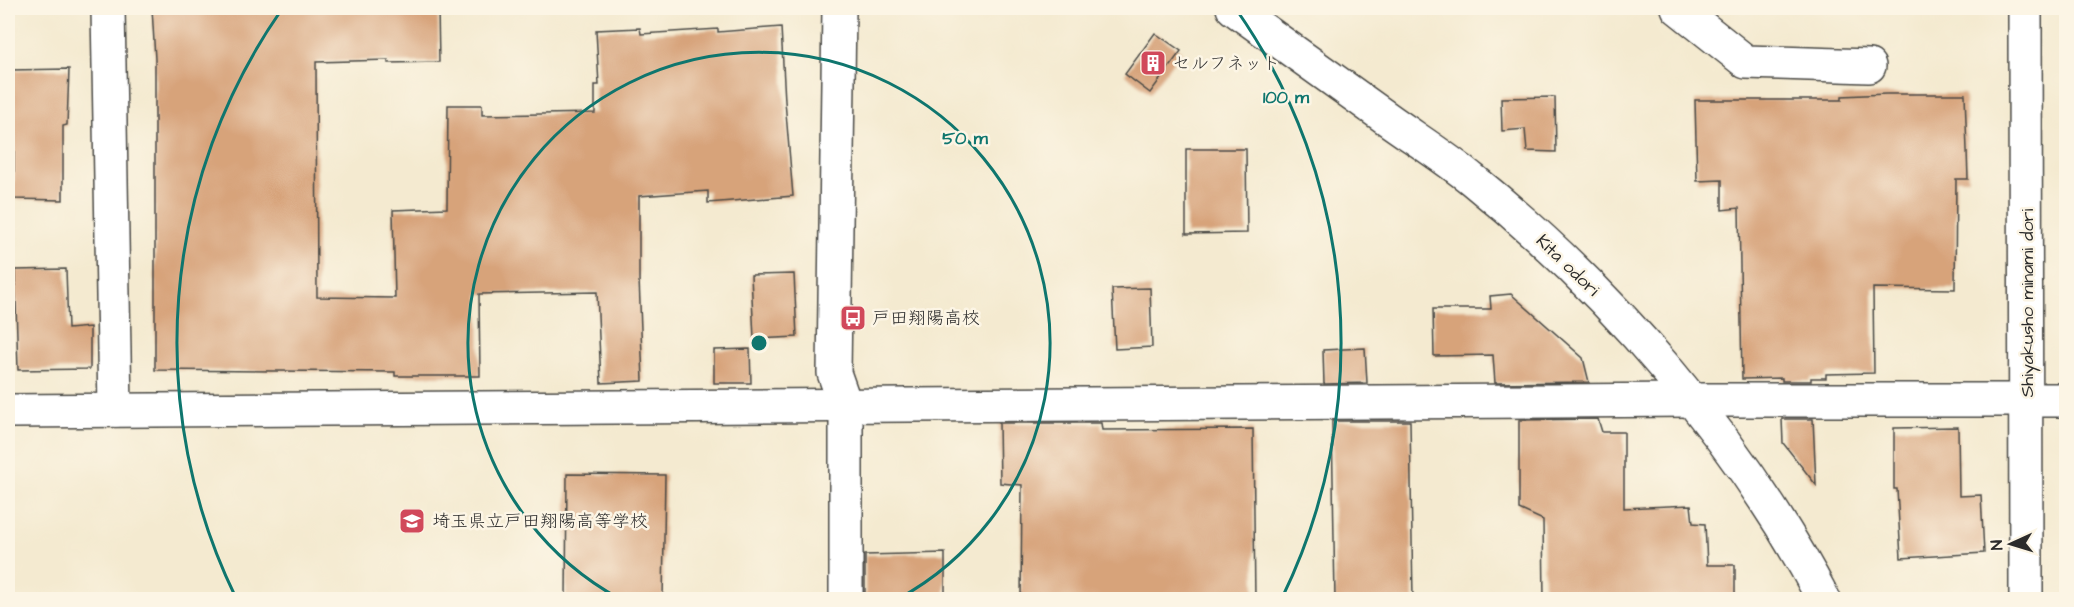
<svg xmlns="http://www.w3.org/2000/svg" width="2074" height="607" font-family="'Architects Daughter','Klee One',sans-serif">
<rect width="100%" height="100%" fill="#fcf5e5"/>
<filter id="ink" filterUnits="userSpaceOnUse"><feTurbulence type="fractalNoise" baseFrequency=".0167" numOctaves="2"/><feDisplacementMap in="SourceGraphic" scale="12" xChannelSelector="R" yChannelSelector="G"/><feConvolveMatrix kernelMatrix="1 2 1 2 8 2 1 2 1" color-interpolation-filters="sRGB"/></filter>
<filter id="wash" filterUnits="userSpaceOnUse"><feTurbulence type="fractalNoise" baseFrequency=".008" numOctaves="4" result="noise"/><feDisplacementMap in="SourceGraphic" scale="24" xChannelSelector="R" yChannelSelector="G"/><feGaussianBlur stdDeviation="1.35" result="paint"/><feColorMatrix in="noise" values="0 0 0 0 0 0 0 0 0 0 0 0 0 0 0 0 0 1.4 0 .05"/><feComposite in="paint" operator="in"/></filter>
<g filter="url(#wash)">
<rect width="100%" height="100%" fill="#f4ead0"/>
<g id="blocks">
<g fill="#d7a37a">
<polygon points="152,8 438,8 439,62 388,63 388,60 316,62 317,297 395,298 393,210 447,208 448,105 482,105 482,115 595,113 595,85 599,85 596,30 640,28 641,34 718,29 718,32 781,27 785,101 793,196 708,203 708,191 639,196 639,279 643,381 601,383 597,292 479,294 480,376 395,376 395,372 155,370 155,59"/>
<polygon points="1155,33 1181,51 1150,93 1125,74"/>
<polygon points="69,69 67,125 63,126 63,200 14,199 14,128 11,128 10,70"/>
<polygon points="1886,94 1965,94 1968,179 1956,179 1955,289 1873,288 1874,373 1826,374 1826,378 1811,378 1811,381 1782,381 1782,378 1742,379 1739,208 1722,210 1722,180 1697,181 1695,100 1842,100 1842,96"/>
<polygon points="1555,97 1556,152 1527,151 1525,129 1502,131 1501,98"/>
<polygon points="1186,149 1246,149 1247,233 1186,234"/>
<polygon points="66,269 68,329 90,327 90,369 18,370 15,270"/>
<polygon points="794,274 797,337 754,339 751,275"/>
<polygon points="1150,288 1152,347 1115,349 1112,289"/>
<polygon points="1511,294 1583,358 1589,382 1495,383 1493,355 1434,356 1433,309 1491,309 1490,296"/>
<polygon points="1365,348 1367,383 1324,384 1323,350"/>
<polygon points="750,349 751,383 714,383 714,350"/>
<polygon points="1598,419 1602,432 1624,432 1624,508 1691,505 1693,523 1705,524 1707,565 1735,565 1735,600 1544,600 1543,520 1519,509 1519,420"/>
<polygon points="1782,419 1813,419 1816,485 1783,443"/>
<polygon points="1332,421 1410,421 1413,600 1335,600"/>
<polygon points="999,423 1101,423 1102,430 1253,429 1255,600 1021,600 1022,485 1000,483"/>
<polygon points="1958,427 1959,496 1981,495 1984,553 1901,558 1897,489 1894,489 1894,428"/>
<polygon points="567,474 665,475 663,600 566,600"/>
<polygon points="945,553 945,600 865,600 865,555"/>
</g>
</g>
</g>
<g filter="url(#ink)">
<use href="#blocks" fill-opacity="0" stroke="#494844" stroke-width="1.5"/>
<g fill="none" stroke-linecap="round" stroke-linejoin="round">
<g stroke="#494844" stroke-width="36">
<g id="minor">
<polyline points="108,8 115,410"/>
<polyline points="839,8 834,373 846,407 846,600"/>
<polyline points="1678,8 1746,62 1869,66"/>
<polyline points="8,411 1691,400 2066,400"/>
</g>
</g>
<g stroke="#494844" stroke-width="36">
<g id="tertiary">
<path d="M 1233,8 C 1286,46 1339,84 1392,122 C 1419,141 1447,159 1473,180 C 1611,291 1742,443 1824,600"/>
<polyline points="2025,8 2026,600"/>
</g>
</g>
<use href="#minor" stroke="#fff" stroke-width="33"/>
<use href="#tertiary" stroke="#fff" stroke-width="33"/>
</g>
</g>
<g fill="none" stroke="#0f766e" stroke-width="3">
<path d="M620 599A291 291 0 1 1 898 599"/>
<path d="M236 598A582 582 0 0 1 282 9M1236 9A582 582 0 0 1 1282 598"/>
</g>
<defs>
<g id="building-square" transform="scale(1.35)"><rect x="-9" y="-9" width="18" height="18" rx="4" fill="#d1495b" stroke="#fcf5e5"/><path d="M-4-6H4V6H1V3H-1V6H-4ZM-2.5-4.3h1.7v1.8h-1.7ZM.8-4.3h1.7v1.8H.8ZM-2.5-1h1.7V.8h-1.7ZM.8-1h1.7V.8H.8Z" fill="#fff"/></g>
<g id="bus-square" transform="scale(1.35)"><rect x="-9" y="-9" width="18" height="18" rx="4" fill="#d1495b" stroke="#fcf5e5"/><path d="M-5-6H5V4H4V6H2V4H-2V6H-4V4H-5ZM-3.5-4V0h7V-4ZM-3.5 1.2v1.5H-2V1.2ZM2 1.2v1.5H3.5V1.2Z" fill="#fff"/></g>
<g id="school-square" transform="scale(1.35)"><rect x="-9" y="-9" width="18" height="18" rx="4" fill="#d1495b" stroke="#fcf5e5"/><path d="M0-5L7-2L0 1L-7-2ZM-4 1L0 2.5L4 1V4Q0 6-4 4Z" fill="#fff"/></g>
</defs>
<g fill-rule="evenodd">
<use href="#building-square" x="1153" y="63"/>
<use href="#bus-square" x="853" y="318"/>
<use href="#school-square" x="412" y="521"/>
</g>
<g text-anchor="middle" stroke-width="5" stroke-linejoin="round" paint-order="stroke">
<g font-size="18" fill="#2b2b2b" stroke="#fcf5e5" text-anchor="start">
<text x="1172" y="69">セルフネット</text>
<text x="872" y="324">戸田翔陽高校</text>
<text x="432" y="527">埼玉県立戸田翔陽高等学校</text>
</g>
<g font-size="18" fill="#2b2b2b" stroke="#fcf5e5">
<text transform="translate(1568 265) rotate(44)" y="6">Kita odori</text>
<text transform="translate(2027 303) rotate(-90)" y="6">Shiyakusho minami dori</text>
</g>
</g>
<circle cx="759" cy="343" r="9" fill="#0f766e" stroke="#fcf5e5" stroke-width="3"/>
<g font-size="18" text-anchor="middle" font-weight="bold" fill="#0f766e" stroke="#fcf5e5" stroke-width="5" stroke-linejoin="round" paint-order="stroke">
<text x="1286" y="103">100 m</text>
<text x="965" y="144">50 m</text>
</g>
<rect width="2074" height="607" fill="none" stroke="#fcf5e5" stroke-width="30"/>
<g transform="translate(2011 544) rotate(266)" stroke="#fcf5e5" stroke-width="4.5" paint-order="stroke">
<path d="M0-4.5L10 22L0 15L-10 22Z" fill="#2b2b2b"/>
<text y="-9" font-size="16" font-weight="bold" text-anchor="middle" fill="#2b2b2b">N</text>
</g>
</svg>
